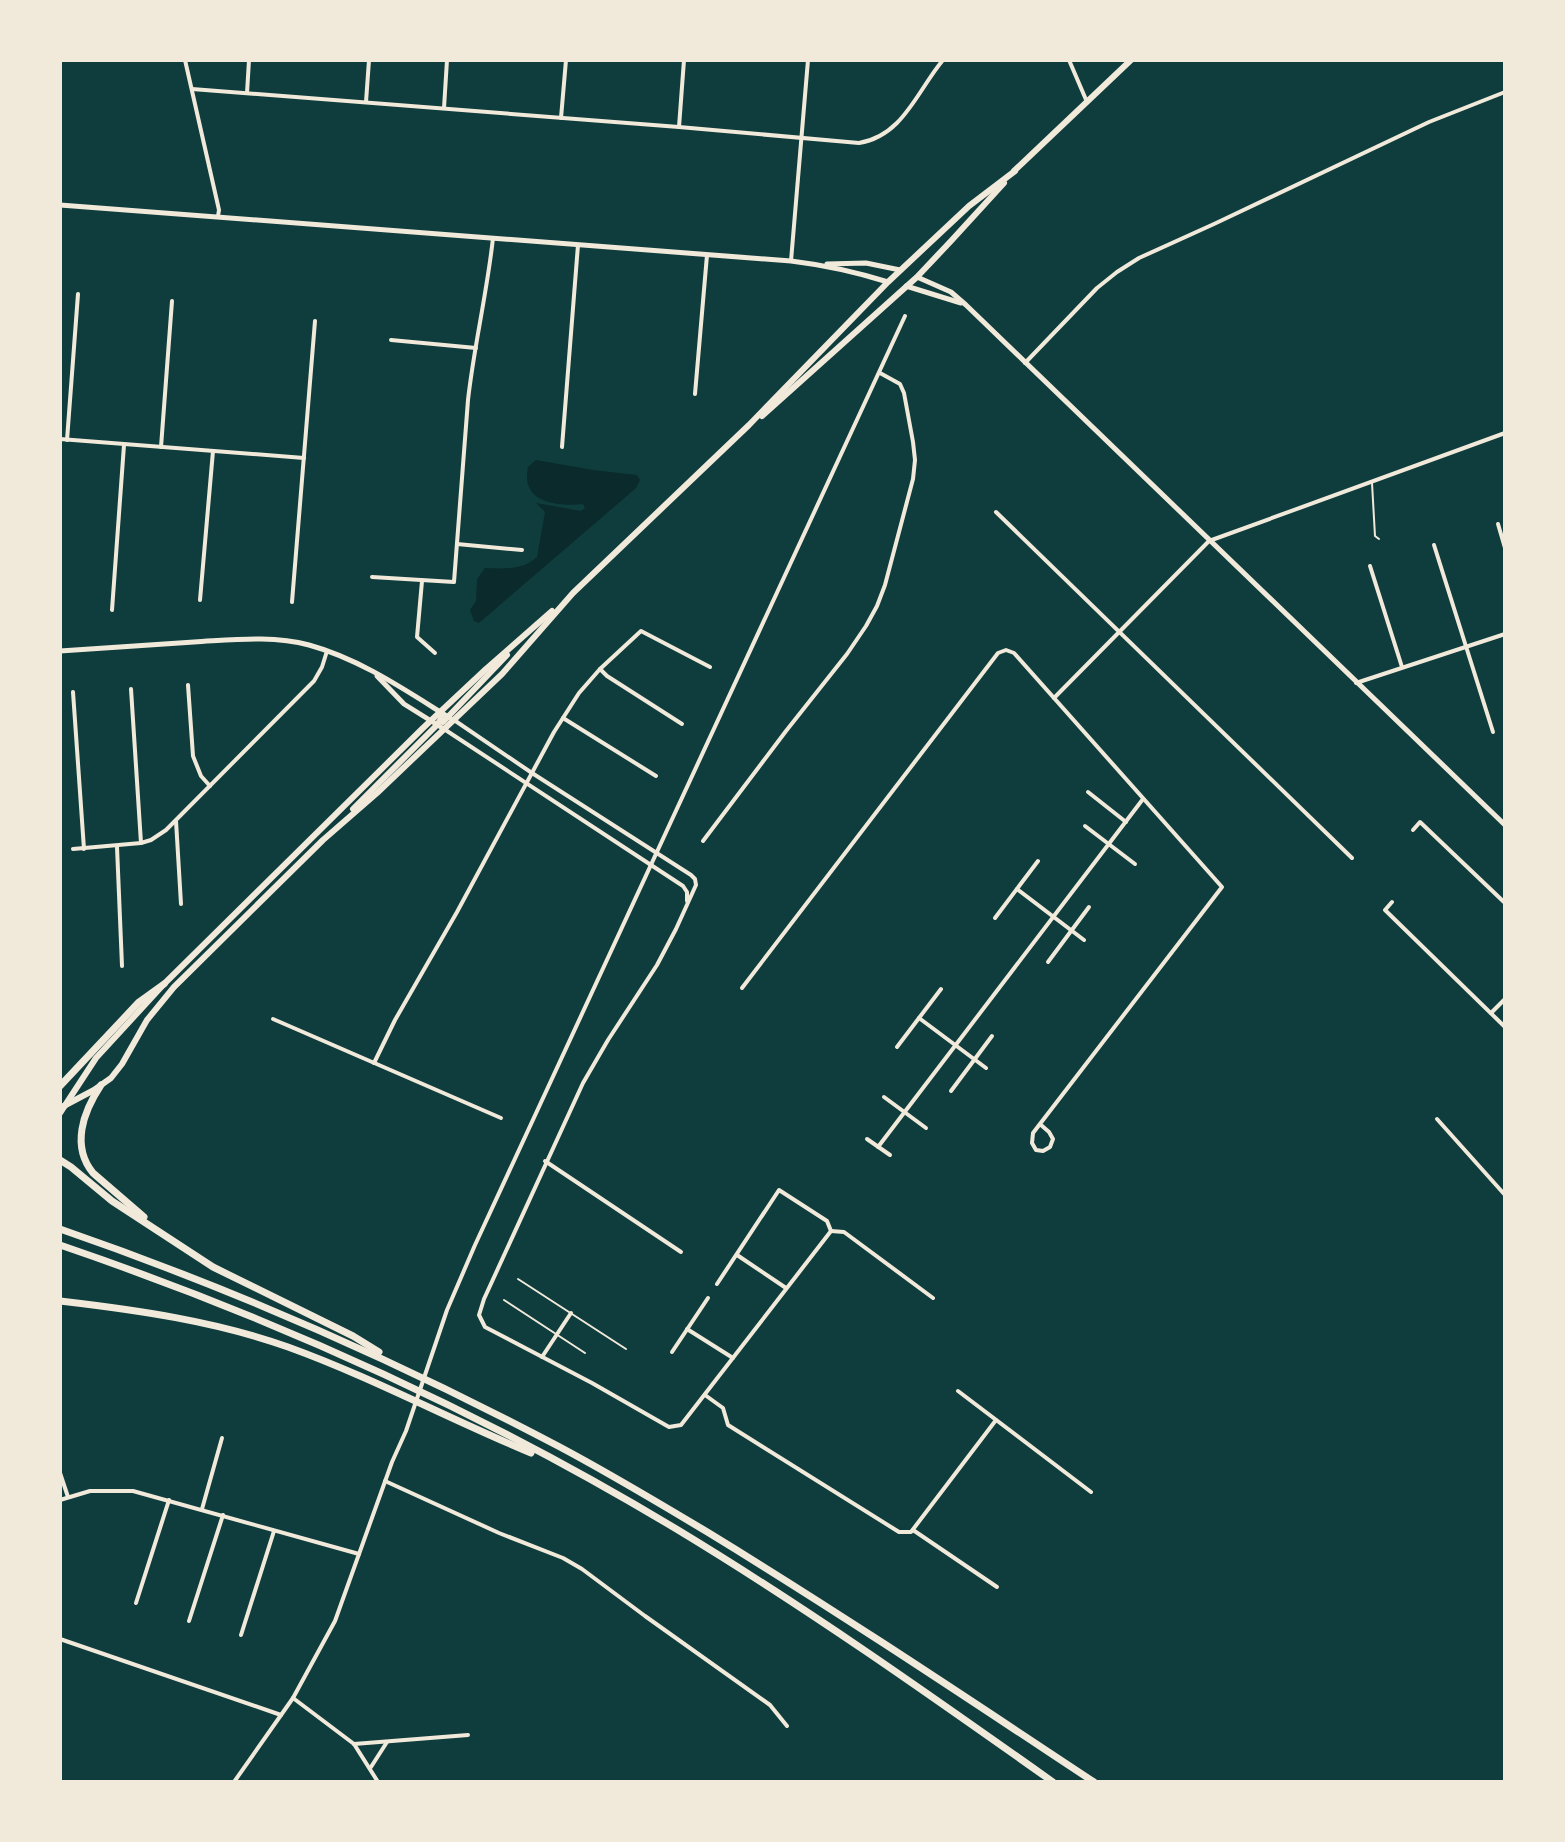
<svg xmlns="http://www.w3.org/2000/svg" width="1565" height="1842" font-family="Mulish,sans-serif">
<rect width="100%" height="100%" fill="#0f3d3e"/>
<path fill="#0a2a2b" d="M 536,460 L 593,470 L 637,475 L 640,480 L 636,488 L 479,623 L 474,621 L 470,610 L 476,601 L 477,579 L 485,568 C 503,569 523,570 537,557 L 545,512 L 536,503 L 581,511 L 585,508 L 583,504 C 567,506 536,505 529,487 C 526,481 527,473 528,467 Z"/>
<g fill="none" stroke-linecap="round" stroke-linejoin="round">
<g stroke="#f1e9da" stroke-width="2">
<polyline points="1372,483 1375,536 1379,539"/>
<polyline points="518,1279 626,1349"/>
<polyline points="504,1300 585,1353"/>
</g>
<g stroke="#f1e9da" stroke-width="4">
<polyline points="185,60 219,210 218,216"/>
<polyline points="1069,60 1087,102"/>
<path d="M 192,89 L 679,127 L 859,143 C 903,136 917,91 943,60"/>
<polyline points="247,93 249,60"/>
<polyline points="366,102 369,60"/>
<polyline points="444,108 447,60"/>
<polyline points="561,118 566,60"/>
<polyline points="679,127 684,60"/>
<polyline points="791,261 808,60"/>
<polyline points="391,340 476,348"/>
<polyline points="1025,363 1097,288 1117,272 1139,258 1214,224 1429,122 1505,92"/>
<polyline points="695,394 707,255"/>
<polyline points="60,439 304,458"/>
<polyline points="67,440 78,294"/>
<polyline points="161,447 172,301"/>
<polyline points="562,447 578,245"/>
<polyline points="996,512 1352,858"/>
<polyline points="1498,524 1505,548"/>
<polyline points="457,544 522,550"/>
<polyline points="1434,545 1493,732"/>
<polyline points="1370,566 1402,667"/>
<path d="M 372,577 L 454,582 L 468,400 C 474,346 487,293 493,238"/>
<polyline points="422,581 417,637 435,653"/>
<polyline points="200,600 213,451"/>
<polyline points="292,602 315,321"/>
<polyline points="112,610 124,445"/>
<polyline points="600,669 607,676 682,724"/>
<polyline points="1356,683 1505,634"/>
<polyline points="188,685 193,756 201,776 210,786"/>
<polyline points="131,689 141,843"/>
<polyline points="73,692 84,849"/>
<polyline points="1054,698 1209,541 1505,433"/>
<polyline points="563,718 656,776"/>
<polyline points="454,720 532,773 691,875 695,879 696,885 676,929 657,965 608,1040 583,1083 484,1299 479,1315 485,1327 592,1383 669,1427 681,1425 831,1231"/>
<polyline points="444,729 683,886 687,892 687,901"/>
<polyline points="1088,792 1126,822"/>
<polyline points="176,821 181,904"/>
<polyline points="1085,826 1135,864"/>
<polyline points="1413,830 1420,822 1505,903"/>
<polyline points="703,841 786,731 847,654 866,626 877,606 885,585 913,479 915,460 913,442 904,393 900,384 880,373"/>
<polyline points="117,847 122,966"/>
<polyline points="73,849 141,843 151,840 166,830 314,681 322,667 327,651"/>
<polyline points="1017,889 1084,940"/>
<polyline points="1392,902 1385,910 1505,1027"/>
<polyline points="995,918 1038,861"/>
<polyline points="1048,962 1089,907"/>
<polyline points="742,988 998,653 1006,650 1014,653 1222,887 1033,1133 1032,1143 1036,1150 1043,1151 1050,1147 1053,1139 1049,1132 1041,1125"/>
<polyline points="1491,1013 1505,999"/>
<polyline points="919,1018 986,1068"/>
<polyline points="273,1019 501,1118"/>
<polyline points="897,1047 941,989"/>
<polyline points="374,1063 395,1020 457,912 554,732 579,693 600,669 641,631 710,667"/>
<polyline points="951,1091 992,1036"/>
<polyline points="884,1097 926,1128"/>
<polyline points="1437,1119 1505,1195"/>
<polyline points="867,1139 890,1155"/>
<polyline points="878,1147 1143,799"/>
<polyline points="545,1161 681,1252"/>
<polyline points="831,1231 844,1232 933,1298"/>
<polyline points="737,1255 786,1288"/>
<polyline points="717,1284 779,1190 827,1221 831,1231"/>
<polyline points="687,1329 733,1358"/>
<polyline points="672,1352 708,1298"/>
<polyline points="542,1357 571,1313"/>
<polyline points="958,1391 1091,1492"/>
<polyline points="705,1395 723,1408 728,1425 899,1532 911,1532 996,1420"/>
<polyline points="60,1473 68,1497"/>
<polyline points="385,1481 499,1533 563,1558 582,1569 645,1616 770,1705 787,1726"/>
<polyline points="60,1500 90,1491 133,1491 359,1554"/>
<polyline points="202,1509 222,1438"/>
<polyline points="913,1530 997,1587"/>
<polyline points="136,1603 169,1500"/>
<polyline points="189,1621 223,1515"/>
<polyline points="241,1635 274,1531"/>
<polyline points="60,1639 281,1715"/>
<polyline points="293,1698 354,1744 378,1782"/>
<polyline points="354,1744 468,1735"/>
<polyline points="371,1767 387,1742"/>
<polyline points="234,1782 293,1698 335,1621 392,1462 406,1431 447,1310 475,1245 905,316"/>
</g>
<g stroke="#f1e9da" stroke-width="5">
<path d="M 60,205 L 791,261 C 824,265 856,272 888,282"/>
<polyline points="827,264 866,263 900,270"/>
<polyline points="917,277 951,292 966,305 1505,825"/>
<polyline points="906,286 961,303"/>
<path d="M 60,651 C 105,648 149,645 194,642 C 232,640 272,635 309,645 C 360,659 405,690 450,718"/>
<polyline points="377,676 404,704 444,729"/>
</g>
<g stroke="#f1e9da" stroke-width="6">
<polyline points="1014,171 1131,60"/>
<polyline points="762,416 917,277 951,241 1004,183"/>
<polyline points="443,722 507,655"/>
<polyline points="353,809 437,725 441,719 440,712"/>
<polyline points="60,1108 94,1090 111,1078 122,1064 147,1020 174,987 323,840 377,793 502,674 573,593 749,425 888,282 969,206 1015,171"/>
<polyline points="60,1113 96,1058 164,984 423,728 486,669 552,611"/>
</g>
<g stroke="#f1e9da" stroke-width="7">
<path d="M 101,1085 C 83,1112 71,1146 93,1173 L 144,1217"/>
<polyline points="60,1086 139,1002 164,984"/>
<polyline points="60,1160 71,1167 112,1201 213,1267 353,1336 379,1352"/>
<path d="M 60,1229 C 231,1288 397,1361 558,1446 C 609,1473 659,1503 709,1533 C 840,1613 967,1698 1094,1782"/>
<path d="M 60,1245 C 274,1318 484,1413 678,1530 C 807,1608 930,1695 1053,1782"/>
<path d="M 60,1301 C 137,1310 215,1321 288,1347 C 371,1377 449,1419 531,1453"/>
</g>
</g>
<rect width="1565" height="1842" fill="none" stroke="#f1e9da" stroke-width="124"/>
</svg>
